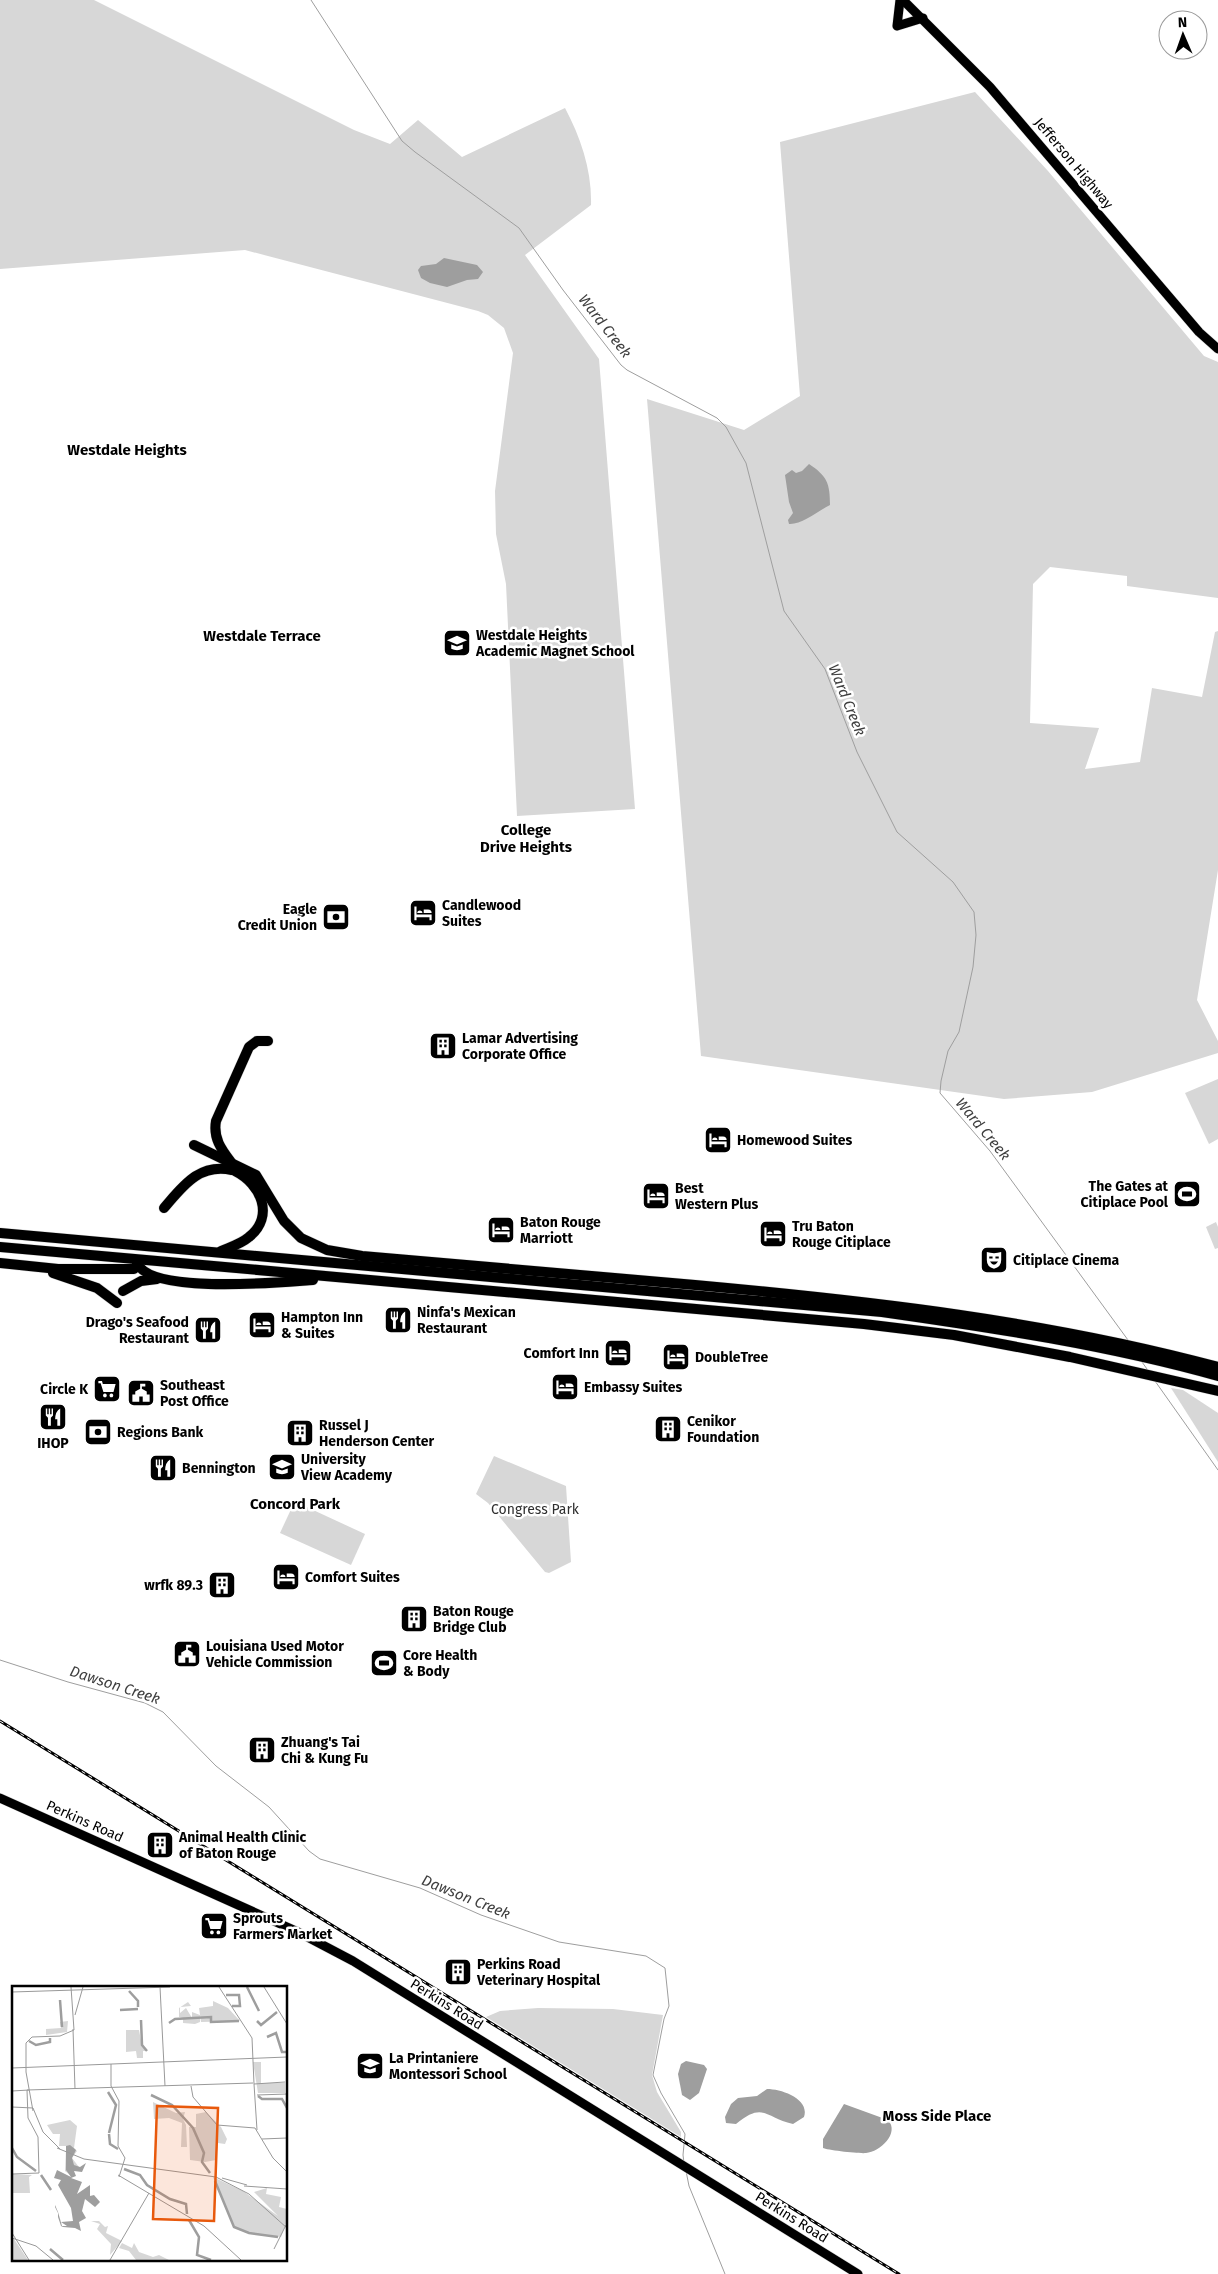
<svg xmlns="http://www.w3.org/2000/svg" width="1218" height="2274" font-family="'Fira Sans',sans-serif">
<rect width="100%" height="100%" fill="#fff"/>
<g fill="#d7d7d7">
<path d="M 0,0 L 94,0 L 354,130 L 390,144 L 418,120 L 462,157 L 565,108 C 581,138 592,171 591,205 L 525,255 L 599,359 L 635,809 L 517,816 L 506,584 L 496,534 L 495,491 L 513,353 L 504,328 L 488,315 L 478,311 L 245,250 L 0,269 Z"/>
<polygon points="975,92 1048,171 1204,356 1218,362 1218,598 1127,586 1127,576 1050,567 1033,584 1030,723 1099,728 1085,769 1140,762 1152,688 1202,697 1215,632 1218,631 1218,870 1197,1000 1218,1041 1218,1053 1092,1092 1004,1099 701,1056 647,399 744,430 800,396 780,142"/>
<polygon points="1218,1079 1218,1139 1209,1144 1185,1093"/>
<polygon points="1216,1222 1218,1227 1218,1248 1215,1249 1206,1227"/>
<polygon points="1171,1388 1183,1390 1218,1413 1218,1462"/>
<polygon points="494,1456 566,1486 571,1562 549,1573 545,1572 488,1503 476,1494"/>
<polygon points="298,1503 365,1534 351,1565 280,1533 293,1505"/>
<polygon points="538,2008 613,2009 663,2015 652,2075 657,2092 681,2132 681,2137 486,2017 500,2011"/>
</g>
<g fill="#9e9e9e">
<polygon points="444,258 477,265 483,272 478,279 467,280 447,287 430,283 421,278 418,270 421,266 436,264"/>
<path d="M 809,464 C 827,476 830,483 830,505 C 818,511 801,525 789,524 L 788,520 L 793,513 L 789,502 L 785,475 L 792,470 L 796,473 L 802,471 Z"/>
<polygon points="1187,1186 1189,1188 1191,1186 1197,1199 1194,1200 1195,1202 1188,1205 1186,1202 1182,1205 1177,1196 1181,1193 1180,1189"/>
<polygon points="686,2061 704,2065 707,2069 699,2093 690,2100 682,2095 678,2074 681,2064"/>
<path d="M 767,2089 C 782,2089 810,2099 804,2117 L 793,2124 C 765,2118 764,2101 736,2124 L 726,2123 L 725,2117 L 731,2104 L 738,2098 L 757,2096 Z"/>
<path d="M 844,2104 L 888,2120 C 900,2133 880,2152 866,2153 C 861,2154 827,2150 823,2148 L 823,2139 Z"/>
</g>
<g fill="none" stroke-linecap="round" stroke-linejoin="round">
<g stroke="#9e9e9e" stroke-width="1">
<polyline points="311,0 402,141 415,152 519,228 563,290 621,365 627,370 717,418 726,427 746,463 784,611 825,669 857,752 897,832 953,882 974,912 976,935 973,967 959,1032 948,1051 941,1081 940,1093 990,1151 1128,1340"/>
<polyline points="1142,1362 1147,1369"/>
<polyline points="1155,1381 1218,1470"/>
<polyline points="0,1660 68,1682 145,1703 163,1712 216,1766 269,1807 309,1851 320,1859 420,1888 481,1915 559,1942 646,1956 665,1968 669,2006 664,2019 653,2075 661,2093 685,2134 683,2155 684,2163"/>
<polyline points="686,2171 689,2186 725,2274"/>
</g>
<g stroke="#dbdbdb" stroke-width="10">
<g id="major">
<polyline points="900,0 897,26 923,18"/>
<polyline points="903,0 990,87 1199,332 1218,349"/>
<polyline points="0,1798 296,1931 353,1961 858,2274"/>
</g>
</g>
<g stroke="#dbdbdb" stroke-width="11">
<g id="highway">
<path d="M 194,1145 L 256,1175 L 284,1221 L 301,1238 L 327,1250 L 362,1256 C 473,1265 584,1275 695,1285 C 871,1301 1047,1321 1218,1367"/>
<path d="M 231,1162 C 221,1149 213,1138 216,1121 L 249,1047 L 257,1041 L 268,1041"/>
<path d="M 164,1208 C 183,1186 199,1163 232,1170"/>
<path d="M 0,1233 L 882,1312 C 994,1328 1108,1345 1218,1376"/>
<polyline points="0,1247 864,1324 954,1335 1070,1357 1218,1391"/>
<path d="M 221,1251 C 230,1247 241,1244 249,1237 C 275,1216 261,1184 235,1171"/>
<polyline points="0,1263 58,1269 134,1269"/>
<path d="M 137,1263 C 151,1295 282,1282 313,1280"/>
<polyline points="53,1273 97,1288 117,1303"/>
<polyline points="123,1291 141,1281 157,1279"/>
</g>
</g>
<use href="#major" stroke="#000" stroke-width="9"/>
<use href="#highway" stroke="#000" stroke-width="10"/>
<g stroke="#000" stroke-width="3">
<polyline id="rail" points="0,1721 899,2274"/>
</g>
<use href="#rail" stroke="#fff" stroke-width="1" stroke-dasharray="4" stroke-linecap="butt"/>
</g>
<defs>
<g id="school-square" transform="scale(1.4375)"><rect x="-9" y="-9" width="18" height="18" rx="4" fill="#000" stroke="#fff"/><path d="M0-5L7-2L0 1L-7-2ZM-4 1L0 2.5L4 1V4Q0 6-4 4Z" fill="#fff"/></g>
<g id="hotel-square" transform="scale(1.4375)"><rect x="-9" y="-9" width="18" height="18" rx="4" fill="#000" stroke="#fff"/><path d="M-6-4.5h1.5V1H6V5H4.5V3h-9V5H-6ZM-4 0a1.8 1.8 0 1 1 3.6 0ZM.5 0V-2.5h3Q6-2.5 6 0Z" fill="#fff"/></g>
<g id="bank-square" transform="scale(1.4375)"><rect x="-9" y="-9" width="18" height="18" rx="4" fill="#000" stroke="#fff"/><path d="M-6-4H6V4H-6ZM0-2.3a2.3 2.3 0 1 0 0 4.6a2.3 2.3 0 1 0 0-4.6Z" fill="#fff"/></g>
<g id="building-square" transform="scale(1.4375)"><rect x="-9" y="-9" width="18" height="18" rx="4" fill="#000" stroke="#fff"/><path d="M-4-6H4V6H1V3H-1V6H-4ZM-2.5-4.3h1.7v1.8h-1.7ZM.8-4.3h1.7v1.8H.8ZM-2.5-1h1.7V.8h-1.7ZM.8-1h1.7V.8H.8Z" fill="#fff"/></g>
<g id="stadium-square" transform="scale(1.4375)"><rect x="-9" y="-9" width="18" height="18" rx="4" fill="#000" stroke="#fff"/><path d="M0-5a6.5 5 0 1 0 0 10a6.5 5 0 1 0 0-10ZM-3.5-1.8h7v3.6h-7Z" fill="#fff"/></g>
<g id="theatre-square" transform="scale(1.4375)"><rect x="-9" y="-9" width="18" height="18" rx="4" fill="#000" stroke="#fff"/><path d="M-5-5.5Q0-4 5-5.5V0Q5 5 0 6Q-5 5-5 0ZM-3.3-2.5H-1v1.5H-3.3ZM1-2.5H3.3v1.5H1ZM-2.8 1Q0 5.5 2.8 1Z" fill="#fff"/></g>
<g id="restaurant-square" transform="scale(1.4375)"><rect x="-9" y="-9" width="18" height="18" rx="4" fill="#000" stroke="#fff"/><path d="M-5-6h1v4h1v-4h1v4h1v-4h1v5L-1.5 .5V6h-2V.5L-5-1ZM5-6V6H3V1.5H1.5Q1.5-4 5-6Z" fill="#fff"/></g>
<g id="supermarket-square" transform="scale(1.4375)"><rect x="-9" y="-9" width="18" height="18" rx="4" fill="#000" stroke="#fff"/><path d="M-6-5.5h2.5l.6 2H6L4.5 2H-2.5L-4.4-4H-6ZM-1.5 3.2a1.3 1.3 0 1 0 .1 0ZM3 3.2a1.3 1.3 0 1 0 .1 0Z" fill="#fff"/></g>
<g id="civic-square" transform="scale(1.4375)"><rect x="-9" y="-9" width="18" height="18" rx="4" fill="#000" stroke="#fff"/><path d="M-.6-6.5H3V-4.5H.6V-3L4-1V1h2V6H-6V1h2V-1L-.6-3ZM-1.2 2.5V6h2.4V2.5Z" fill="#fff"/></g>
</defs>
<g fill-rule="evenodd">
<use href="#school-square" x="457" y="643"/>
<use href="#hotel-square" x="423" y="913"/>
<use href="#bank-square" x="336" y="917"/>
<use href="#building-square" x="443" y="1046"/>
<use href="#hotel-square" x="718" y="1140"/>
<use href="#stadium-square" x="1187" y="1194"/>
<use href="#hotel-square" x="656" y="1196"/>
<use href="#hotel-square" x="501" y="1230"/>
<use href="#hotel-square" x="773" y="1234"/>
<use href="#theatre-square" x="994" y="1260"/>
<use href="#restaurant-square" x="398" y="1320"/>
<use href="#hotel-square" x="262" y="1325"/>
<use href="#restaurant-square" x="208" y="1330"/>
<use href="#hotel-square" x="618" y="1353"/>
<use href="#hotel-square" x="676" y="1357"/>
<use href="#hotel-square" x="565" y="1387"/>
<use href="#supermarket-square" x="107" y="1389"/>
<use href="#civic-square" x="141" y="1393"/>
<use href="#restaurant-square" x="53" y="1417"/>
<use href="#building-square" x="668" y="1429"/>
<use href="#bank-square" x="98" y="1432"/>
<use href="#building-square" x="300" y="1433"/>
<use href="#school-square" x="282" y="1467"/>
<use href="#restaurant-square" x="163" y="1468"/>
<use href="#hotel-square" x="286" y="1577"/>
<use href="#building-square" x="222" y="1585"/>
<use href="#building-square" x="414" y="1619"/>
<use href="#civic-square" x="187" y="1654"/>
<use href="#stadium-square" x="384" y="1663"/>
<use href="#building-square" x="262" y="1750"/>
<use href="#building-square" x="160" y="1845"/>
<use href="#supermarket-square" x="214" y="1926"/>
<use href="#building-square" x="458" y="1972"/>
<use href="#school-square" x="370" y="2066"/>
</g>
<g text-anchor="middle" stroke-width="5" stroke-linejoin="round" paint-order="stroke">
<g font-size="14" fill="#000" stroke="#fff">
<text transform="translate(1074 163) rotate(50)" y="5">Jefferson Highway</text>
<text transform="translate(85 1821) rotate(24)" y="5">Perkins Road</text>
<text transform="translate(447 2004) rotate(32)" y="5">Perkins Road</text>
<text transform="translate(792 2217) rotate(32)" y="5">Perkins Road</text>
</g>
<g font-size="14" font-weight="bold" fill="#000" stroke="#fff" text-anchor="start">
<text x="476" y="640">Westdale Heights<tspan x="476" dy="16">Academic Magnet School</tspan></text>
<text x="442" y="910">Candlewood<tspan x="442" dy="16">Suites</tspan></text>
<text x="317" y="914" text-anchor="end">Eagle<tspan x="317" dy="16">Credit Union</tspan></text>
<text x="462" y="1043">Lamar Advertising<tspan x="462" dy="16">Corporate Office</tspan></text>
<text x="737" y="1145">Homewood Suites</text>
<text x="1168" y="1191" text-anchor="end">The Gates at<tspan x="1168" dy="16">Citiplace Pool</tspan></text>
<text x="675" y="1193">Best<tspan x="675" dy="16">Western Plus</tspan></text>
<text x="520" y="1227">Baton Rouge<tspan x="520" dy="16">Marriott</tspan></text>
<text x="792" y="1231">Tru Baton<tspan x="792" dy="16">Rouge Citiplace</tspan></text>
<text x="1013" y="1265">Citiplace Cinema</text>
<text x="417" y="1317">Ninfa's Mexican<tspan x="417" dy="16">Restaurant</tspan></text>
<text x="281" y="1322">Hampton Inn<tspan x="281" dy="16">&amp; Suites</tspan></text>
<text x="189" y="1327" text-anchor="end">Drago's Seafood<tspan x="189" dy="16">Restaurant</tspan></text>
<text x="599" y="1358" text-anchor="end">Comfort Inn</text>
<text x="695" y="1362">DoubleTree</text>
<text x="160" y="1390">Southeast<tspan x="160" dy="16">Post Office</tspan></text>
<text x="584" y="1392">Embassy Suites</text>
<text x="88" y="1394" text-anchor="end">Circle K</text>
<text x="687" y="1426">Cenikor<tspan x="687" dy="16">Foundation</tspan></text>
<text x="319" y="1430">Russel J<tspan x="319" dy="16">Henderson Center</tspan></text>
<text x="117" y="1437">Regions Bank</text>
<text x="53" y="1448" text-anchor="middle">IHOP</text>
<text x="301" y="1464">University<tspan x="301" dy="16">View Academy</tspan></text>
<text x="182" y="1473">Bennington</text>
<text x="305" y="1582">Comfort Suites</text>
<text x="203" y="1590" text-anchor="end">wrfk 89.3</text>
<text x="433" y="1616">Baton Rouge<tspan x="433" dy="16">Bridge Club</tspan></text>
<text x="206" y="1651">Louisiana Used Motor<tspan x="206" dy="16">Vehicle Commission</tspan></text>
<text x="403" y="1660">Core Health<tspan x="403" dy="16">&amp; Body</tspan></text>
<text x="281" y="1747">Zhuang's Tai<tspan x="281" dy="16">Chi &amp; Kung Fu</tspan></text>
<text x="179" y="1842">Animal Health Clinic<tspan x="179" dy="16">of Baton Rouge</tspan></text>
<text x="233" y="1923">Sprouts<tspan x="233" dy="16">Farmers Market</tspan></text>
<text x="477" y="1969">Perkins Road<tspan x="477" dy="16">Veterinary Hospital</tspan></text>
<text x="389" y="2063">La Printaniere<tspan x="389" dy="16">Montessori School</tspan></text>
</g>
<g font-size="14" fill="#2e2e2e" stroke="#fff">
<text x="535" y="1514">Congress Park</text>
</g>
<g font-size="15" font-style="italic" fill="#3f3f3f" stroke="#fff">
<text transform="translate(605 326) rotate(52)" y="5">Ward Creek</text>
<text transform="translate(847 700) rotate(68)" y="5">Ward Creek</text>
<text transform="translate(983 1129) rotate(50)" y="5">Ward Creek</text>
<text transform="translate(115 1685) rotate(18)" y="5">Dawson Creek</text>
<text transform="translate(466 1897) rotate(22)" y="5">Dawson Creek</text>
</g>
<g font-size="15" font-weight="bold" fill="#000" stroke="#fff">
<text x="127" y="455">Westdale Heights</text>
<text x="262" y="641">Westdale Terrace</text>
<text x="526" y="835">College<tspan x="526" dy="17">Drive Heights</tspan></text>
<text x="295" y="1509">Concord Park</text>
<text x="937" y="2121">Moss Side Place</text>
</g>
</g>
<g transform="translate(12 1986)">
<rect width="275" height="275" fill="#fff"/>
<path d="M 201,15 L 216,22 L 228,35 L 189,36 L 187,22 L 201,20 ZM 176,16 L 179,20 L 168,21 L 168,27 L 174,22 L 180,32 L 180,26 L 188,29 L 188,36 L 183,38 L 171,37 L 171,32 L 167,31 L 167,22 ZM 56,35 L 55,46 L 34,49 L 34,43 L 49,42 L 48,36 ZM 114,44 L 127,44 L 130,60 L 135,65 L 131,65 L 131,72 L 125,72 L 124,65 L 114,66 ZM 241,76 L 249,76 L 249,97 L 273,97 L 273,107 L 246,107 ZM 141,116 L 164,127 L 173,126 L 171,133 L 174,139 L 175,161 L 169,161 L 170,137 L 157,132 L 142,133 ZM 194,126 L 209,141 L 215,153 L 213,158 L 206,157 L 204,174 L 193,176 L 178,174 L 177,141 L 184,141 L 184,128 ZM 58,134 L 65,140 L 62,162 L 65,165 L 60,172 L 70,185 L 62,185 L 61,191 L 53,185 L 54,163 L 54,160 L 47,160 L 48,148 L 41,148 L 35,139 ZM 0,188 L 20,189 L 17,191 L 18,207 L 0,207 ZM 201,191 L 231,205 L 266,230 L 242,206 L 255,202 L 254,208 L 269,211 L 267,221 L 275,223 L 275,235 L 269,251 L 237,247 L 222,241 ZM 79,235 L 87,235 L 93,241 L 96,240 L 94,247 L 110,255 L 98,269 L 99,258 L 85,243 L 88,238 ZM 0,252 L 2,253 L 16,274 L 0,274 ZM 110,257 L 120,262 L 122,257 L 127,266 L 141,271 L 147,269 L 157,274 L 124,274 L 117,265 L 107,262 Z" fill="#d7d7d7"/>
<path d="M 58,159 L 64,164 L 60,172 L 62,179 L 68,181 L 74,177 L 70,186 L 62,185 L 64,190 L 59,192 L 70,196 L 65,208 L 78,199 L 78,210 L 82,209 L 88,216 L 83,221 L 73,213 L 70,225 L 74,232 L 67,236 L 69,245 L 63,242 L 51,241 L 49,240 L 46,231 L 46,227 L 43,221 L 43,219 L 46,226 L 50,240 L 55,240 L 49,236 L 61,235 L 59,222 L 46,199 L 49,194 L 42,192 L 45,184 L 59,191 L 54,184 L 54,160 Z" fill="#9e9e9e"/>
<path fill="none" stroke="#9e9e9e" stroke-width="2.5" d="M 235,1 L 247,25M 117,5 L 126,15 L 126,21M 214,9 L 227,9 L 228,20 L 220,20M 48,14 L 50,41M 108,24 L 126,23M 129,34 L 130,59 L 135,65M 245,35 L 249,39 L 265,26M 157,37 L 163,33 L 199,31 L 199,36 L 227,35M 255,51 L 264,47 L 270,66 L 275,66M 17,55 L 24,59 L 38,56 L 38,52M 96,106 L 104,119 L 97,147M 139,109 L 160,119 L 181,142 L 192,167 L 190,176 L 198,187M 246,110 L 250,113 L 270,113 L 275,122M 97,148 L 98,158 L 106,163M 0,162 L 5,171 L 24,185M 112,183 L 128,189 L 135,199 L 158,213 L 174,218 L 175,228M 29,189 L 39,204M 203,195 L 222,241 L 237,247 L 266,251M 177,234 L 187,251 L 185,269 L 199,274M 38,263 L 51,274"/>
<path fill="none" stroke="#999" stroke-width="1" d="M 148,1 L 153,100M 207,1 L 240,52 L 242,98M 252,1 L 275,38M 0,6 L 158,1M 63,29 L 71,1M 61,43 L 63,103M 99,78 L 99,100 L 107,115 L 106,160 L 113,172 L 107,191M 0,82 L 275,71M 242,98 L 245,144M 242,98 L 273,96M 179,100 L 181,111 L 205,139 L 243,142 L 261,172 L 275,186M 15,104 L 241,97M 0,105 L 17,104M 245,109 L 275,108M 0,121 L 21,122 L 31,146 L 48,163M 21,125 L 14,86 L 14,57 L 20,51 L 48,50 L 62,44 L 59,1M 250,153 L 275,152M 45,162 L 72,173 L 204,191 L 237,208 L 275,242M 0,188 L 27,187 L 26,151 L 16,132 L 15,104M 106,189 L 192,240 L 229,274M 210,192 L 235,199M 232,200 L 275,203M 0,247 L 17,274M 0,252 L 24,260 L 41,274M 262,263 L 274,239M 98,274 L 137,207"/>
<path fill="#e8590c" fill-opacity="0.15" stroke="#e8590c" stroke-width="2.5" d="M 145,120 L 206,122 L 202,235 L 141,233 Z"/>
<rect width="275" height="275" fill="none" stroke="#000" stroke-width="2.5"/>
</g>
<g transform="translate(1183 35) rotate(358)"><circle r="24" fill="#ffffff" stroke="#999999"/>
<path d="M0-4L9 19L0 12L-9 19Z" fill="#000000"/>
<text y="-8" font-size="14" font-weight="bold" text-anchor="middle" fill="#000000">N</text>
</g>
</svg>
